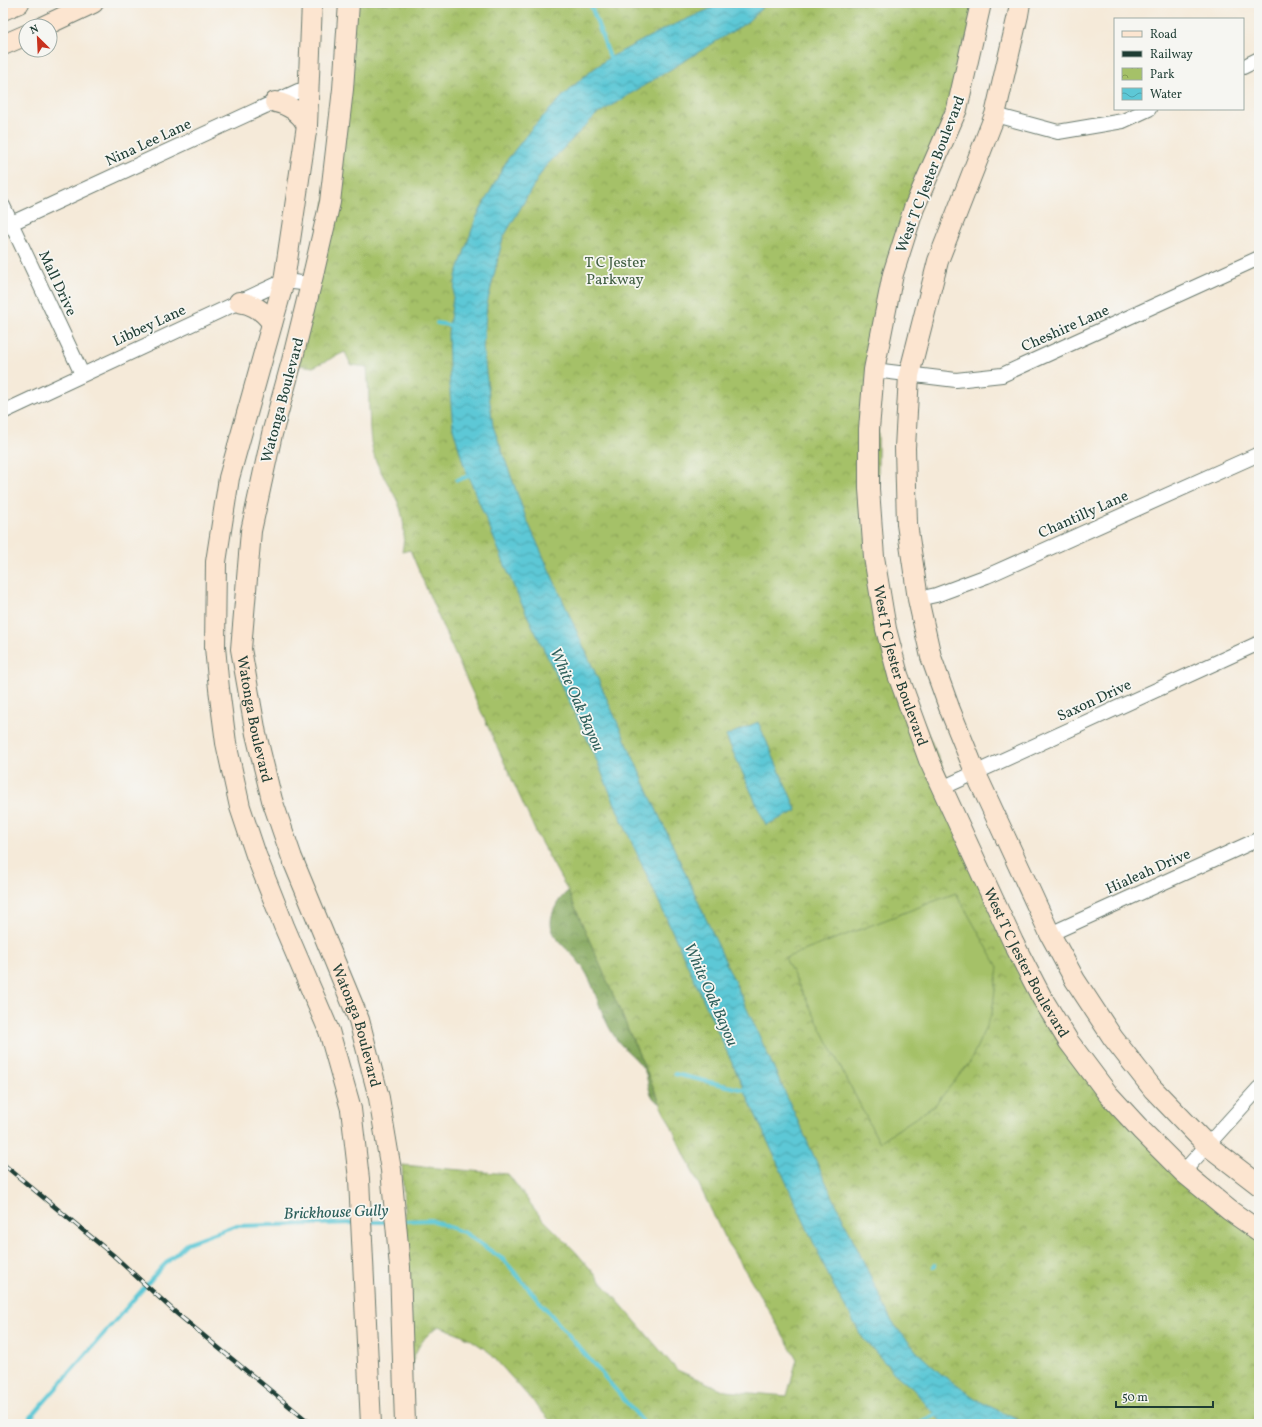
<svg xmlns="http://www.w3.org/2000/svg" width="1262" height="1427" font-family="Vollkorn,serif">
<defs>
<pattern id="forest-crowns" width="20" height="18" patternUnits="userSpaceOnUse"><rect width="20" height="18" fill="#84a75c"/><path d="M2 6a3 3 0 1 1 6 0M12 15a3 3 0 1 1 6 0" fill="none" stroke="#6b894d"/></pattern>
<pattern id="park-crowns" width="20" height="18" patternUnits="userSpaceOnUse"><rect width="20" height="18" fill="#a5c168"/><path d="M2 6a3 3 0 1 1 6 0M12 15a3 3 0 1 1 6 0" fill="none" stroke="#869e56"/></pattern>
<pattern id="water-waves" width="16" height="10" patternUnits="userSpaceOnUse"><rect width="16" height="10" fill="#5dc8d6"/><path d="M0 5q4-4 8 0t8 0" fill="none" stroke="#4ca4ae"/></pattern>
</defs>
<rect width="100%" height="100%" fill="#f6f6f2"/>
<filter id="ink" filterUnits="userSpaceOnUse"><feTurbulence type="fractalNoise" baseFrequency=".025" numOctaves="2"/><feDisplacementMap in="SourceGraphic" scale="8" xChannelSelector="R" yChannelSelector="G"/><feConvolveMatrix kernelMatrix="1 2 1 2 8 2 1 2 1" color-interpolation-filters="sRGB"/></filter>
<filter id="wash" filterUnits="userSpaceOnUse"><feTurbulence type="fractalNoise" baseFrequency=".012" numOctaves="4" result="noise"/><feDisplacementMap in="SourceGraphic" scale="16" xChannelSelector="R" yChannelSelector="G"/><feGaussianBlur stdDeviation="0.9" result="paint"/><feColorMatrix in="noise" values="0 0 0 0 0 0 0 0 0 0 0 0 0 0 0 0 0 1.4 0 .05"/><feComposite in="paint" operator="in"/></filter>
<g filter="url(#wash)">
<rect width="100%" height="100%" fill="#f5ead9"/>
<path fill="url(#forest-crowns)" stroke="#527248" d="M 568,891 L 660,1103 C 648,1099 649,1082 645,1072 C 639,1059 625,1051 617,1040 C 606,1025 600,1007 594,990 C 590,980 585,969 578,961 C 564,944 542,933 555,908 C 558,901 562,896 568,891 Z"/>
<path fill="url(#park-crowns)" stroke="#627f4e" d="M 357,3 L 975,3 L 962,66 L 878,310 L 878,621 L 1063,1041 L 1259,1237 L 1259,1424 L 553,1424 L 489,1352 L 470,1339 L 460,1334 L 439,1326 C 423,1336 415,1350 411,1367 L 402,1165 L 508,1174 L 539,1215 L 575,1251 L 677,1370 L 726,1391 L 787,1396 L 797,1359 L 751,1280 L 724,1237 L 663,1109 L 568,891 L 539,839 L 445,632 L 410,550 L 402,552 C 406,533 404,513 395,496 C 387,481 377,468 373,452 C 369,436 370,422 369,407 C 369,393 368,380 367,367 L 351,365 L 345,352 L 313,367 L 299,365 Z"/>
<polygon fill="#a5c168" stroke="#627f4e" points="956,893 998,967 992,1013 970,1062 935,1105 879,1142 785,958"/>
<g fill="url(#water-waves)" stroke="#3e8285">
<polygon points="718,3 767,3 746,23 596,115 544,168 503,238 487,304 483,348 493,426 526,518 657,811 822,1174 892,1322 917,1352 941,1374 979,1401 1026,1424 944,1424 942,1423 913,1389 894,1373 862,1337 831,1281 619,814 591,747 516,592 464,466 453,428 450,393 448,334 456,276 476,218 507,160 532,128 562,97 582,78 607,59 662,30 712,8"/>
<polygon points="758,722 797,811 766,825 726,736"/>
</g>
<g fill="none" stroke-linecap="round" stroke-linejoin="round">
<g stroke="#5dc8d6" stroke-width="4">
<polyline points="590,3 612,63"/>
<polyline points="437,323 454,326"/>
<polyline points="457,480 472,475"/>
<polyline points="675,1074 749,1091"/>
<polyline points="401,1221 431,1220 465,1233 504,1260 645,1424"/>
<polyline points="367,1222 390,1222"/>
<polyline points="934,1266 935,1265"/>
<polyline points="25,1424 162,1267 187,1243 234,1226 356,1223"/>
<polyline points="915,1424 941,1413"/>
</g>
</g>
</g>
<g filter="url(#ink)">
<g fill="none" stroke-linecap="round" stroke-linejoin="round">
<g stroke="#6a7a6e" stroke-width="16">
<g id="minor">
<polyline points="1243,67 1259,59"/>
<polyline points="995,115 1058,132 1123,121 1149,109"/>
<polyline points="3,206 82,374"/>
<polyline points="3,227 298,91 309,90"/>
<polyline points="874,370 956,380 1002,375 1259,258"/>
<polyline points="3,412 284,281 311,284"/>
<polyline points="918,599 936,595 987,576 1259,454"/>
<polyline points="942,788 1259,643"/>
<polyline points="1050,934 1259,839"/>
<polyline points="1183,1172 1259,1088"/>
</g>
</g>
<g stroke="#6a7a6e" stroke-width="22">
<g id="secondary">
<polyline points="312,3 307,125 284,281 229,478 216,562 215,647 219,689 226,743 240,807 256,855 284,926 329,1031 351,1109 359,1179 371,1424"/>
<path id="s1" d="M 349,3 L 343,89 L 330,202 L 311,284 L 292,361 L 272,434 L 251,531 L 241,649 L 256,734 L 272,800 L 292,858 L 359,1020 L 379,1098 L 391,1170 L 400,1267 L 405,1424"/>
<path id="s2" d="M 981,3 L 957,109 L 914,208 L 893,274 L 874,370 L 869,429 L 869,489 L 874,557 L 886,629 L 898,675 L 929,760 L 1013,942 L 1042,998 L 1069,1042 L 1108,1094 L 1142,1131 L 1183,1172 L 1229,1210 L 1259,1231"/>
<polyline points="1020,3 1018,15 995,115 938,261 909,375 905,448 907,524 918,599 931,657 950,710 976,774 1050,934 1075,980 1113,1038 1153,1089 1207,1145 1259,1185"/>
<polyline points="3,10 19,3"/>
<polyline points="44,26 93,3"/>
<polyline points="3,45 26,35"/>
<path d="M 275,102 C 290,105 300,112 307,125"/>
<path d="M 239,302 C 254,304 264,311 272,323"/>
</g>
</g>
<use href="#minor" stroke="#fff" stroke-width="14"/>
<use href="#secondary" stroke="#fce5d0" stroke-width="20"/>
<g stroke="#1f3d34" stroke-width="4.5">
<polyline id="rail" points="3,1164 113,1255 175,1312 311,1424"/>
</g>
<use href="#rail" stroke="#f6f6f2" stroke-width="3" stroke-dasharray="9" stroke-linecap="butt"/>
</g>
</g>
<g text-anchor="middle" stroke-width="3.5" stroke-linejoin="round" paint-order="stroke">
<g font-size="15" fill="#1f3d34" stroke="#f6f6f2">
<text transform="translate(148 142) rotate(-25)" y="5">Nina Lee Lane</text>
<text transform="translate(930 174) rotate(-69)" y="5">West T C Jester Boulevard</text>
<text transform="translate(58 283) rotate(65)" y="5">Mall Drive</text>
<text transform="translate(149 325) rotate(-25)" y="5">Libbey Lane</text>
<text transform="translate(1065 328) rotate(-24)" y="5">Cheshire Lane</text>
<text transform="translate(282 400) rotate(-75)" y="5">Watonga Boulevard</text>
<text transform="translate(1083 514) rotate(-24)" y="5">Chantilly Lane</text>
<text dy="5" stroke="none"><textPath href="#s2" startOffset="683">West T C Jester Boulevard</textPath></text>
<text transform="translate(1094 700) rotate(-25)" y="5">Saxon Drive</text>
<text dy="5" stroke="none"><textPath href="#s1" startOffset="728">Watonga Boulevard</textPath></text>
<text transform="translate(1148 871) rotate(-24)" y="5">Hialeah Drive</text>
<text dy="5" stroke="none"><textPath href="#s2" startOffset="1007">West T C Jester Boulevard</textPath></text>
<text dy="5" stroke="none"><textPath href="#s1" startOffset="1052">Watonga Boulevard</textPath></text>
</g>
<g font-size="15" fill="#405e41" stroke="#f6f6f2">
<text x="615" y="267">T C Jester<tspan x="615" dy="17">Parkway</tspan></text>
</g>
<g font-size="16" font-style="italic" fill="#2e605c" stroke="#f6f6f2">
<text transform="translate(578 699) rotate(66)" y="6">White Oak Bayou</text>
<text transform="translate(712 994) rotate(66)" y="6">White Oak Bayou</text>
<text transform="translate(336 1211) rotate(-2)" y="6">Brickhouse Gully</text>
</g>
</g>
<rect width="1262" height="1427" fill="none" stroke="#f6f6f2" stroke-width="16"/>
<rect x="1114" y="18" width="130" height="92" fill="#f6f6f2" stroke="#a0aca6"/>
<rect x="1122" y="31" width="20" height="6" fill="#fce5d0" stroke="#a0aca6"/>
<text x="1150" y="38" font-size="12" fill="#1f3d34">Road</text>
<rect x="1122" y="51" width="20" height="6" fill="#1f3d34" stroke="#a0aca6"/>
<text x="1150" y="58" font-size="12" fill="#1f3d34">Railway</text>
<rect x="1122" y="68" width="20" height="12" fill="url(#park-crowns)" stroke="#a0aca6"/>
<text x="1150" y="78" font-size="12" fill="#1f3d34">Park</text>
<rect x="1122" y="88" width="20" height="12" fill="url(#water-waves)" stroke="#a0aca6"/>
<text x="1150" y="98" font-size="12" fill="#1f3d34">Water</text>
<g transform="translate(38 38) rotate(336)"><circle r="19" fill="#f6f6f2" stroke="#a0aca6"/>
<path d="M0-3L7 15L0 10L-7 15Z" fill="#c8321e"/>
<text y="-6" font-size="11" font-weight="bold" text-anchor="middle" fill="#1f3d34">N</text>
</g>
<path d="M1116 1401v6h97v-6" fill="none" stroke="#1f3d34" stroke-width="2"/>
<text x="1122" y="1401" font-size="12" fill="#1f3d34" stroke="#f6f6f2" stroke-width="3" paint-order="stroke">50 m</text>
</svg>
